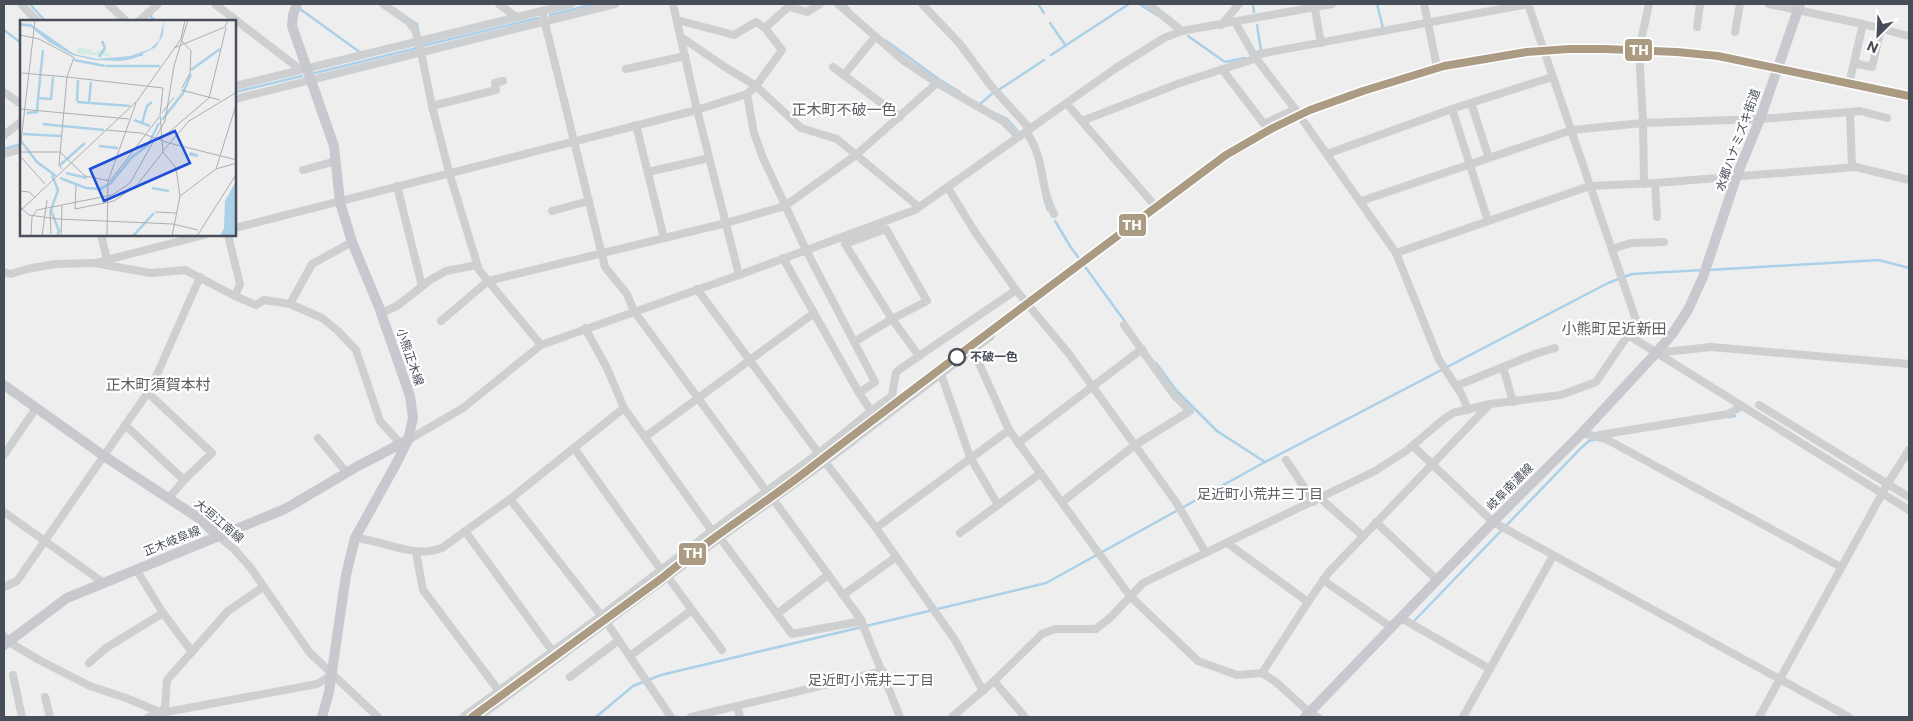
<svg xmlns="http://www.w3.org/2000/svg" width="1913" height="721" font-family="Commissioner,'Noto Sans JP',sans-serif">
<rect width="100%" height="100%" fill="#efeeee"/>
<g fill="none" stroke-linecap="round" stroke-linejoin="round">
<g stroke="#aad1e8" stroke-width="2.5">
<polyline points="30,4 45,21"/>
<polyline points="844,4 850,10"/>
<polyline points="1038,4 1044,13"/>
<polyline points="1139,4 1157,15"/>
<polyline points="1253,4 1254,12"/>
<polyline points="1377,4 1383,28"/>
<polyline points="300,9 361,53"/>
<polyline points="152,14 150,16 156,21"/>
<polyline points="550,15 594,4"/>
<polyline points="412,21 417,24 418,30"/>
<polyline points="1050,23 1066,46"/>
<polyline points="1257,25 1261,51"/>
<polyline points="4,30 21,43"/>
<polyline points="1188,36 1225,62 1245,58"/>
<polyline points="885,40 940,80 960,92"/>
<polyline points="422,46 538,18"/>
<polyline points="1051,55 1129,4"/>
<polyline points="315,73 417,48"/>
<polyline points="1000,89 1044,60"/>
<polyline points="235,92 302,76"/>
<polyline points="980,104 993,93"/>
<polyline points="997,114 1007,119 1017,130"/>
<polyline points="4,149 21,144"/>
<polyline points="1044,198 1048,210"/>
<polyline points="1055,221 1070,246 1126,323"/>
<polyline points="1709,270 1879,260 1909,268"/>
<polyline points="1156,363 1176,390 1217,431 1265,462"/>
<polyline points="1729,417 1735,416"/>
<polyline points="1415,620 1582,447 1589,441 1597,439"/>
<polyline points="596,717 633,686 661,675 1046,583 1265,462 1608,283 1632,274 1703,270"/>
</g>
<g stroke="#cdcfd1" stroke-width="8">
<polyline points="21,4 37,21"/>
<polyline points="108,4 126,21"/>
<polyline points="215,4 297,67 304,68"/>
<polyline points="383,4 409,22 415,30 419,42 432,106 449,172 479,270 541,345"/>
<polyline points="499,4 516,17"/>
<polyline points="571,4 542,11 605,267 627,294 634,311 764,488"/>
<polyline points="673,4 697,110 739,275"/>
<polyline points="838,4 904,61 937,83 1003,121 1019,137"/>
<polyline points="922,4 960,44 991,86 1030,129"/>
<polyline points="1148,4 1182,31"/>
<polyline points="1314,4 1321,43"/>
<polyline points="1424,4 1436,62"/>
<polyline points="1769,4 1863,24 1909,36"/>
<polyline points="139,21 158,4"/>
<polyline points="1235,22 1255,57 1295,109 1396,253 1439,360 1462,395 1468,410"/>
<polyline points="1221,25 1239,4"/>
<polyline points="1697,27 1700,4"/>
<polyline points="765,28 787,8 790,7 807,12 820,4"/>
<polyline points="1735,32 1740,4"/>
<polyline points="681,37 725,67 756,86 801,128 837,139 919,207"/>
<polyline points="1854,63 1872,67 1881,29"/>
<polyline points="833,67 900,117"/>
<polyline points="626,69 685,56"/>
<polyline points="1222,69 1264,124 1295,109"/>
<polyline points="844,75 875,37"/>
<polyline points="1850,80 1863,24"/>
<polyline points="235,86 542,11"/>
<polyline points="4,92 21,104"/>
<polyline points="747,94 754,133 763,158 806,250 875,382 859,393 871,411 892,396 896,372 919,356 892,319 845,244 886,229 927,301 892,319 854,342"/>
<polyline points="235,99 615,4"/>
<polyline points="1471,103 1489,158"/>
<polyline points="1067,104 1156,207"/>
<polyline points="432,106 496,90 495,83 503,81"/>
<polyline points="1452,109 1488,221"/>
<polyline points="1850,112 1852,167"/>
<polyline points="1082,121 1180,83 1251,60 1259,54 1528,4"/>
<polyline points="636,125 664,238"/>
<path d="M 1026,132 C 1046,158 1039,188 1054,214"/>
<polyline points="4,135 21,122"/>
<polyline points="4,154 21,149"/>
<polyline points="1327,154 1452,109 1552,77"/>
<polyline points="303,170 336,161"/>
<polyline points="648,172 709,158"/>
<polyline points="1655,183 1657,217"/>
<polyline points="1644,184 1643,123 1639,50 1649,4"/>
<polyline points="397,186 422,286"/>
<polyline points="948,188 975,232 1016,290 1069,354 1176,502 1206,553"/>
<polyline points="1361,201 1572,130 1643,123 1760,119 1850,112 1860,111 1887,118"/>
<polyline points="552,211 589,201"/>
<polyline points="235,228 697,110 747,94 756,86 782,50 765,28 756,22 734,35 677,20"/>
<polyline points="101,235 107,259"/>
<polyline points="228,235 240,284 235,296"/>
<polyline points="1612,249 1631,243 1664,242"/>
<polyline points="1396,253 1590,186 1655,183 1856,167 1909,180"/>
<polyline points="783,258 859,393"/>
<polyline points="95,263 204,235"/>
<polyline points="4,272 11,274 27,269 55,264 94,263 151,273 185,270 235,296 256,305 264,300 290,304 322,318 337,330 356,350 380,421 400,443"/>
<polyline points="697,289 822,458 876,528 955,640 983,691"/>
<polyline points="290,304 312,264 352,242"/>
<polyline points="381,313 397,306 430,280 446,271 477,265"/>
<polyline points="441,321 488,281 726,223 785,206 856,155 937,83"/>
<polyline points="585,328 607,368 624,408 712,531 819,453 871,411"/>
<polyline points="1628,335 1909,510"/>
<polyline points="973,350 1009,430"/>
<polyline points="1656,353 1711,347 1909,364"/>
<polyline points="919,356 1016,290"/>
<polyline points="1503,367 1513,402"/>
<polyline points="941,374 991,336"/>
<polyline points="1456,386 1535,354 1555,348"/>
<polyline points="148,393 212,453 184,480 169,498"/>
<polyline points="1759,405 1909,497"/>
<polyline points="125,425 184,480"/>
<polyline points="1582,433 1606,439 1841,567"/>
<polyline points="1599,435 1728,414 1742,406"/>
<polyline points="645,437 814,313"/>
<polyline points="318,438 347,473"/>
<polyline points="408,440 463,408 541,345 739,275 915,210 1116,68 1164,38 1182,31 1332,4"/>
<polyline points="1018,443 1142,349"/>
<polyline points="1413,446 1493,522 1849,717"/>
<polyline points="574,448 661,570"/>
<polyline points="4,455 36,408"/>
<polyline points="1286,460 1314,502"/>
<polyline points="510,499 607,623 671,717"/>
<polyline points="773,499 843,595 896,557"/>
<polyline points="1321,499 1363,536"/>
<polyline points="1062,502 1135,445 1190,411 1174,395 1124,325"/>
<polyline points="4,512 104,583"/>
<polyline points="1376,522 1437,580"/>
<polyline points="876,528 1009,430 1130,596 1198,661 1237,675 1262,673 1276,682 1310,713 1318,717"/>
<polyline points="465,531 553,652"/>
<polyline points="960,533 1041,473"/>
<polyline points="218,536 234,549 250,567 310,653 378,717"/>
<path d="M 355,538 C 384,540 413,559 442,548 L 510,499 L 624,408"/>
<polyline points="720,538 825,462 941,374 970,457 998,505"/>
<polyline points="1227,543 1308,602 1262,673"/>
<polyline points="416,552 423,590 499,691"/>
<polyline points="136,569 163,613 192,652"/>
<polyline points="1323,580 1391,627"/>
<polyline points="4,587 17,581 151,388 200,277"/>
<polyline points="843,595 860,618 900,717"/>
<polyline points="1308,602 1329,572 1489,405"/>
<polyline points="692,610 722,650"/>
<polyline points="777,614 828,575"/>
<polyline points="1401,618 1490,669"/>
<polyline points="4,636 9,642 39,660 90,686 126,698 162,713"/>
<polyline points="630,656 692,610 668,577"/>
<polyline points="89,663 106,648 163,613"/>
<polyline points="13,675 22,717"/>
<polyline points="570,677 619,640"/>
<polyline points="994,681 1025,717"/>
<polyline points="45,697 50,717"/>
<polyline points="737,706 740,717"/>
<polyline points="161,713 165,707 167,680 228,611 263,587"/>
<polyline points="148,717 161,713 317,684 332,675"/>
<polyline points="463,717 601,616 712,531"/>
<polyline points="479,717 720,538 792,634 862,621"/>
<polyline points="691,717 883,671"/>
<polyline points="952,717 994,681 1042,634 1055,629 1096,629 1110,618 1143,583 1375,471 1406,451 1444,419 1453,413 1490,404 1561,395 1596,382 1628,335 1636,327 1636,320 1528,4"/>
<polyline points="1463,717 1553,556"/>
<polyline points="1759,717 1888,483 1909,450"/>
</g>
<g stroke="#c7c9ce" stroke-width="10">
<polyline points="297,4 293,15 292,26 334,146 340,202 352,242 379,307 410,396 413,418 408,440 396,464 355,538 346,575 329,692 322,717"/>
<polyline points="4,385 104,456 200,519 218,536"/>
<polyline points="4,645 67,598 285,509 358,466 408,440"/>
<polyline points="1305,717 1493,522 1582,433 1656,353 1673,333 1688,310 1703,277 1737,175 1760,119 1800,4"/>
</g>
<g stroke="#fff" stroke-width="11">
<path id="rail-1" d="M 472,717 L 662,578 C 707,540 757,509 804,473 C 944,365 1085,260 1226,155 L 1271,129 L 1310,110 L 1363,91 L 1444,66 L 1527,52 L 1569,49 L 1604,49 L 1677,52 L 1718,56 L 1909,96"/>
</g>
<use href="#rail-1" stroke="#ab9b83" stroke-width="8"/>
</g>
<circle fill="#fff" stroke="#474e59" stroke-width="2.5" cx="957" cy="357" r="8"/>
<g text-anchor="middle" stroke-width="4.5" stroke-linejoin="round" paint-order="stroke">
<g font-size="12" fill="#474e59" stroke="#fff">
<text transform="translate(1738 140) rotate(-70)" y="4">水郷ハナミズキ街道</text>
<text transform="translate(410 357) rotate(71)" y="4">小熊正木線</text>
<text transform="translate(1510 487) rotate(-45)" y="4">岐阜南濃線</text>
<text transform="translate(219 521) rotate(40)" y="4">大垣江南線</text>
<text transform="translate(172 541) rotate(-22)" y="4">正木岐阜線</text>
</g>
<g font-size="12" font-weight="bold" fill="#474e59" stroke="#fff" text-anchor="start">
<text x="970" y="361">不破一色</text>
</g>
<g font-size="14" fill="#5a5c62" stroke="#fff">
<text x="1260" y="499">足近町小荒井三丁目</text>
<text x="871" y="685">足近町小荒井二丁目</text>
</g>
<g font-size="15" fill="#5a5c62" stroke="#fff">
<text x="844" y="115">正木町不破一色</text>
<text x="1614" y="334">小熊町足近新田</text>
<text x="158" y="390">正木町須賀本村</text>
</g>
</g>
<g transform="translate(20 20)">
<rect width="216" height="216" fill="#efeeee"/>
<path d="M 58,28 L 71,29 L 73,33 L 83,29 L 92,37 L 56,33 Z" fill="#d4ece1"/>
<path d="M 144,0 L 143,15 L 136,27 L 112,39 L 100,41 L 74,40 L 52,35 L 29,22 L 11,7 L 0,6 L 0,3 L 11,4 L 54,34 L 77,39 L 111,36 L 130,29 L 139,21 ZM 216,161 L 216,216 L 200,216 L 204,208 L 205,181 Z" fill="#aad1e8"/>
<path fill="none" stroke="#aad1e8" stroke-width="2.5" d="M 79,37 L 85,28 L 82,21M 105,39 L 123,34M 54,40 L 85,46M 86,46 L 140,46M 171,50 L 200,29M 18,78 L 23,30M 57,81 L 58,60M 57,82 L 110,86M 69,83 L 71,62M 7,93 L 17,92 L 18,78 L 31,79 L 33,57M 114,100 L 130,106M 142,100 L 163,73 L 171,54M 122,103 L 127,86 L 132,82M 23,104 L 42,106M 43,106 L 84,110M 3,114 L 41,116M 1,121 L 17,142 L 36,156M 79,126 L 98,128M 169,134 L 178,136 L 170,133M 40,145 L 65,123M 46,153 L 67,158M 32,155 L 38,170 L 31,190 L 39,211 L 37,216M 40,158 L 66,168 L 80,169 L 91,163 L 111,138 L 128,125 L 139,103M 132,168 L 149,171M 113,216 L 134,193"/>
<path fill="none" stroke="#acaeb2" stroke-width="1" d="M 0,15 L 19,19 L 53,37M 162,21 L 171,31 L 170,53 L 162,68M 154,28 L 205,7 L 208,0M 54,37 L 47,57 L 143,68 L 140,95 L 143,132 L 156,148 L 160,176 L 152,216M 2,53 L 47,57 L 39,145 L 42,149M 161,70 L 200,80M 0,89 L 109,99M 142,93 L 154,77M 86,110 L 121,113 L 149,123M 142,118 L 189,78 L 206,8M 149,123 L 217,140M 0,130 L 15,0M 143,131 L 169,101 L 217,72M 0,132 L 40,132 L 65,156 L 90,161 L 139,97M 0,136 L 25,164M 196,149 L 217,82M 56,165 L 55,189 L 94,181 L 117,165 L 143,132M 0,171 L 9,172 L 15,177M 160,176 L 196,149 L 217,143M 0,187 L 9,195 L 38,199 L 153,204 L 178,210M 30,190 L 31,214M 0,191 L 117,81 L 161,19 L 165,0M 135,192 L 156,193M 11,216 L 12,197 L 17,190 L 92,175 L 110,163 L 145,101 L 154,46 L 168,0M 22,216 L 27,180M 41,216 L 42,186M 87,216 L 88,161 L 116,83M 177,216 L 217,153"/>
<path fill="#1d4ed8" fill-opacity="0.15" stroke="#1d4ed8" stroke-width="2.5" d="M 155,111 L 170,143 L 84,181 L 70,149 Z"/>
<rect width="216" height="216" fill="none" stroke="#474e59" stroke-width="2.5"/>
</g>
<g stroke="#fff" stroke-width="2">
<rect x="1624" y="38" width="29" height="24" rx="5" fill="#ab9b83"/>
<rect x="1118" y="213" width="29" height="24" rx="5" fill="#ab9b83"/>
<rect x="678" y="542" width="29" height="24" rx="5" fill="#ab9b83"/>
</g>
<g font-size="14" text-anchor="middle" font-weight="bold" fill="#fff">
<text x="1639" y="55">TH</text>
<text x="1132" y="230">TH</text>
<text x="693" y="558">TH</text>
</g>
<rect width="1913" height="721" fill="none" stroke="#474e59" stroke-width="10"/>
<g transform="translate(1878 35) rotate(204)" stroke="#ffffff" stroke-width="4" paint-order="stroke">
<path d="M0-4L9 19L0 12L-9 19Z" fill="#474e59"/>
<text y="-8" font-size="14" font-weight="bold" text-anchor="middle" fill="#474e59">N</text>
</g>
</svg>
